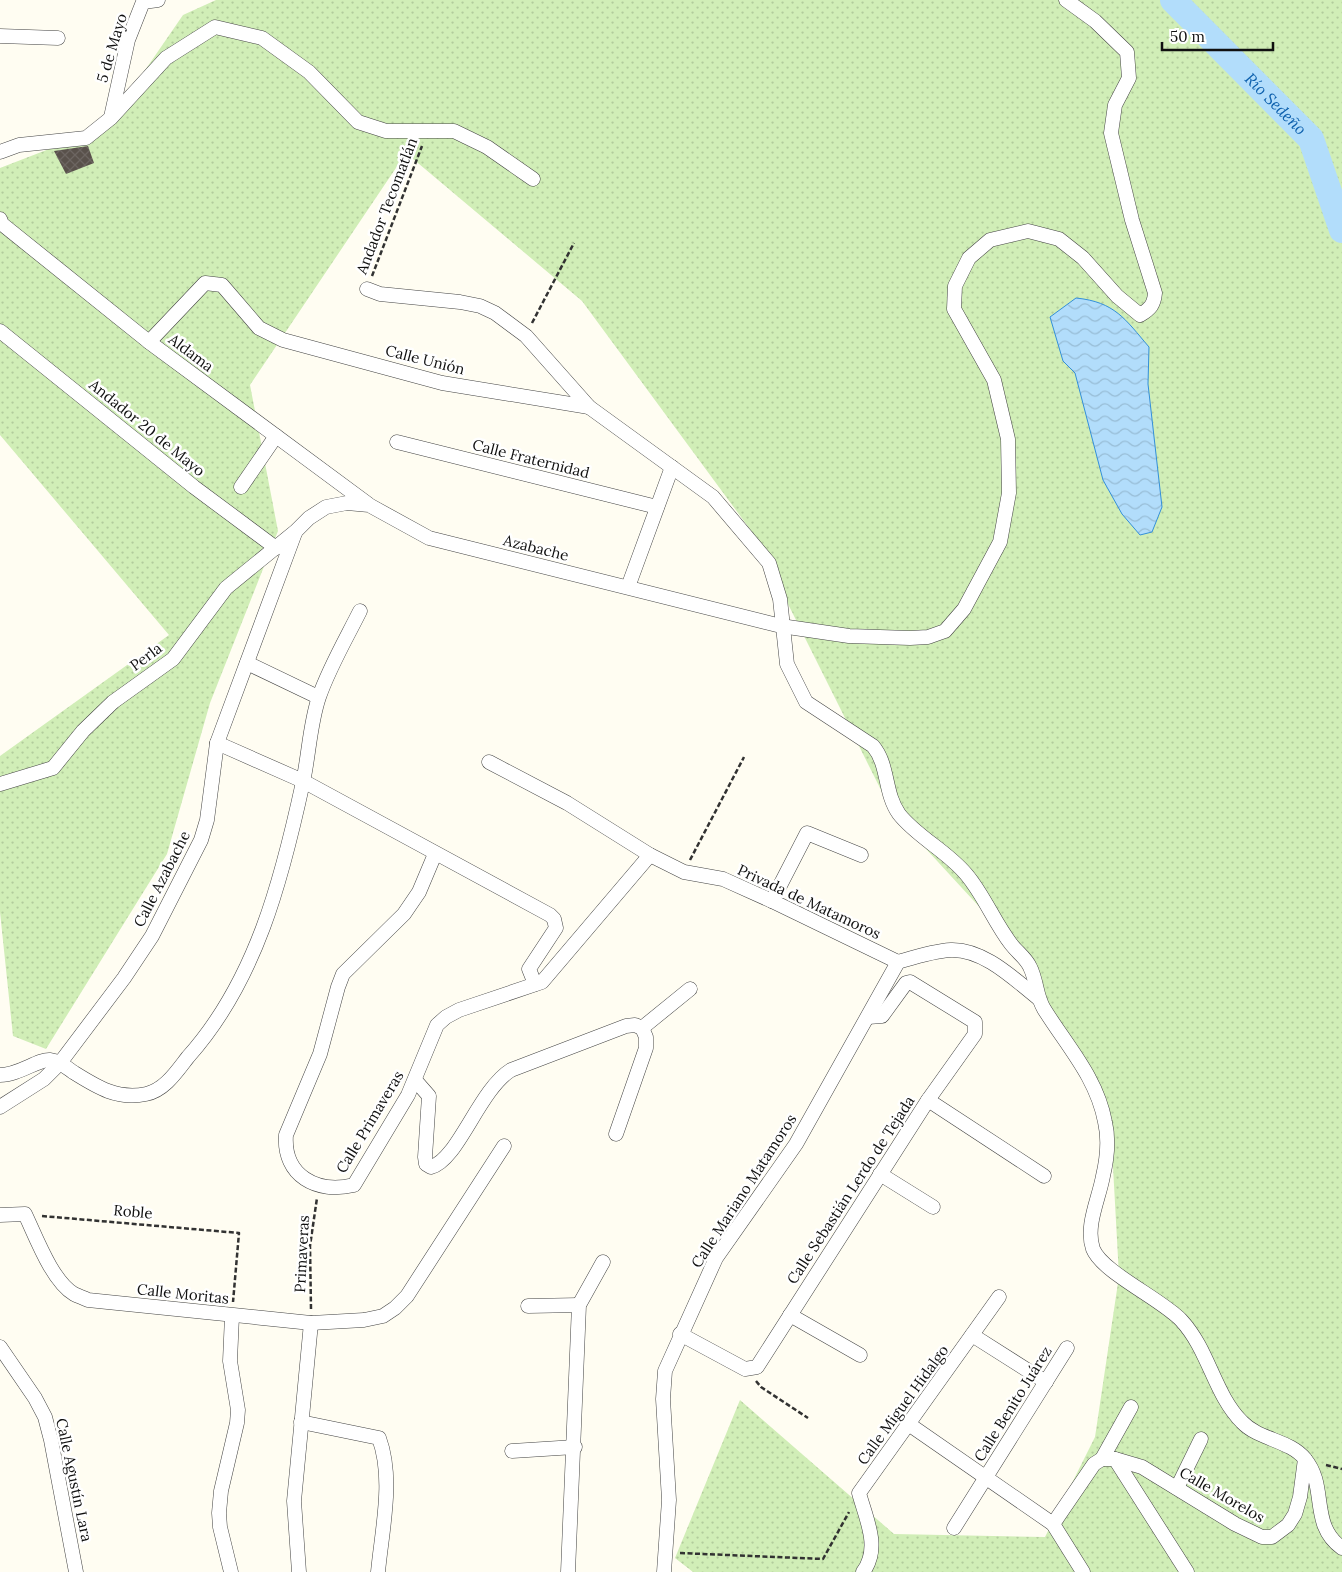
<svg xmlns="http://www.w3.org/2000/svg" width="1342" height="1572" font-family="Lora,serif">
<defs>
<pattern id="park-dots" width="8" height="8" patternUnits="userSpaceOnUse" patternTransform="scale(1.25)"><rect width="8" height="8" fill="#d1eeb7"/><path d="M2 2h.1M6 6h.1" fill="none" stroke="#b2cb9c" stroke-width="1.8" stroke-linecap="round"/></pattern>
<pattern id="water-waves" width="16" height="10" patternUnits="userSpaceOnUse" patternTransform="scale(1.25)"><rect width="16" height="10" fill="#b2ddfb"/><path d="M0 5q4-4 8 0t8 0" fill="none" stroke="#98bdd6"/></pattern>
<pattern id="building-cross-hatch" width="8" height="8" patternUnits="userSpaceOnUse" patternTransform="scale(1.25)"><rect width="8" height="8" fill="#59514b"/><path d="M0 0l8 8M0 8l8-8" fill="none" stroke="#6c6561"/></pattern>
</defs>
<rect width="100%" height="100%" fill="#fffdf2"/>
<polygon fill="url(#park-dots)" points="216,0 1342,0 1342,1572 693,1572 675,1558 740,1400 894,1534 1045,1537 1095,1437 1119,1276 1110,1112 1008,938 892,812 752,532 582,301 406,153 250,385 278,531 210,703 167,854 46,1049 13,1036 0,912 0,756 169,635 0,435 0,168 106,127 183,15"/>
<path fill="url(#water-waves)" stroke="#338fd9" d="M 1076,298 C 1115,302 1125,319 1149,347 L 1148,384 L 1162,507 L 1152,532 L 1140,535 L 1122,514 L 1103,480 L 1075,373 L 1063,361 L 1050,317 Z"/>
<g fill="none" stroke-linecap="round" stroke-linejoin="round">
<path stroke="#b2ddfb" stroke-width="26" id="s1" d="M 1173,0 L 1311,139 L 1342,230"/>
</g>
<polygon fill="url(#building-cross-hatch)" points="88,146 94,163 66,174 54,151"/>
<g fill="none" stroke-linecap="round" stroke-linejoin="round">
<g stroke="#434343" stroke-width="15">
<g id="street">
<polyline points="0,36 58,38"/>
<polyline points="111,117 128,40 143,2 158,0"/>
<polyline points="0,152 19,145 86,138 111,118 166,58 215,27 262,38 309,72 358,122 386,131 454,131 487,147 533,179"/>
<polyline points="0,219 2,224 149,342 368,504"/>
<path d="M 367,289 L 380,294 L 460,302 L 480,306 L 495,313 L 526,336 L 589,407 L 713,497 L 769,563 L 780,599 L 787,664 L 806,702 L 873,746 C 889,765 884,793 899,814 C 917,837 947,851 966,874 C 984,895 994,922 1011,944 C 1017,952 1026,958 1030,967 C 1037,981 1036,996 1044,1009 C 1067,1046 1097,1078 1105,1122 C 1109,1139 1107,1159 1103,1176 C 1099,1199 1085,1226 1093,1249 C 1102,1272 1161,1299 1181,1320 C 1209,1350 1214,1394 1242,1422 C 1259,1440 1290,1440 1305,1459 C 1328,1486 1309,1525 1342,1548"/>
<polyline points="0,331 194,487 276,548"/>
<polyline points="149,342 205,283 222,285 259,328 283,340 442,383 589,407"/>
<polyline points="397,442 657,507"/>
<polyline points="241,487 276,436"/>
<polyline points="628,587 672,467"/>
<polyline points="247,663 318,697"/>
<polyline points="217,743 303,781 550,915 554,919 556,928 529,969 535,984"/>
<polyline points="489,762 567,803 650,855 684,872 723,879 772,901 898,962"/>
<path d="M 0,784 L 53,768 L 83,731 L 113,702 L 173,659 L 226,588 L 296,531 L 309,518 L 326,507 L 347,503 L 369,505 L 429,538 L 781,626 L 849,636 L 910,638 L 928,637 L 945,631 L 964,609 L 1000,542 L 1009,493 L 1008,439 L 994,380 L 954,309 L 955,286 L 969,258 L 990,240 L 1028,231 L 1059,239 L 1083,258 L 1117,296 L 1140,315 C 1150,309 1154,305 1155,293 L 1132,220 L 1111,133 L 1115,105 L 1129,78 L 1127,52 L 1095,21 L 1066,0"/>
<path d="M 435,854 L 419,892 L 404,914 L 343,974 L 338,987 L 320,1054 L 286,1135 C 283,1176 317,1194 354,1185 L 408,1095 L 437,1025 L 446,1017 L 459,1010 L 542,982 L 650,855"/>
<polyline points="772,901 807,833 861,855"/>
<path d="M 898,962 C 915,957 933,951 951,950 C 984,949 1014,979 1038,998"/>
<polyline points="642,1028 690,989"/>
<path d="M 0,1075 C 19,1075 38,1059 50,1060 C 59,1061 66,1067 73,1072 C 97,1087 117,1100 146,1094 C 165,1090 177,1071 188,1057 C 256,981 282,879 303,782 C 309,754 310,723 319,697 C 329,668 346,639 360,611"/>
<path d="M 415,1080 L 429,1096 L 425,1157 L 426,1164 L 431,1167 C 458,1160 479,1090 511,1070 L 626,1026 L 635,1025 L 642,1028 L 646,1037 L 646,1048 L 616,1134"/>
<polyline points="928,1100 1044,1176"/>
<polyline points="0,1107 44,1079 60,1063 124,978 152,936 201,840 207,820 217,743 295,533"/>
<polyline points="880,1174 933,1207"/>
<path d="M 0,1215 L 25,1214 C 36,1237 52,1281 74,1294 C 78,1296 84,1298 88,1300 L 311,1323 L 364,1320 L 383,1316 L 395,1308 L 407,1296 L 504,1146"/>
<polyline points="528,1306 579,1305"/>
<polyline points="790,1315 860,1355"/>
<polyline points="680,1334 745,1369 757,1367 928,1100 975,1034 975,1022 910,982 906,983 882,1016 868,1017"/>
<polyline points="972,1335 1046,1382"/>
<polyline points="0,1347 35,1398 45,1417 51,1440 76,1572"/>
<path d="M 301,1422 L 379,1438 C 394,1479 382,1529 378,1572"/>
<polyline points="910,1425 1053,1524 1083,1572"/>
<polyline points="512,1451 575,1447"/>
<polyline points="1102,1459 1115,1459 1142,1467 1235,1524 1262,1537 1272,1537 1288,1525 1295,1514 1300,1497 1305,1459"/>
<polyline points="1115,1459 1187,1572"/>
<polyline points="1177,1488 1201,1439"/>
<polyline points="1053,1524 1094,1464 1102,1459 1131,1407"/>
<polyline points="954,1528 1067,1348"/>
<polyline points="231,1572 220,1527 219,1513 221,1491 237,1423 238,1410 230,1361 232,1316"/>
<polyline points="299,1572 294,1501 311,1323"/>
<polyline points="568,1572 579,1305 603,1262"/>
<polyline points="664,1572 669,1500 663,1399 665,1371 716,1258 796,1144 898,962"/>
<path d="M 863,1572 C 881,1548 866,1519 859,1493 L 999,1297"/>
</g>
</g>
<g stroke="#323232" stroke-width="2.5" stroke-dasharray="5 2.5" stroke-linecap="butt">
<polyline points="372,276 422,146"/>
<polyline points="532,323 574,243"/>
<polyline points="690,860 744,757"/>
<polyline points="42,1216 239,1233 233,1302"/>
<polyline points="311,1309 310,1246 317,1198"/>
<polyline points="756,1381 761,1387 808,1418"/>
<polyline points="1326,1465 1342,1469"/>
<polyline points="680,1553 823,1559 849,1512"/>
</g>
<use href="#street" stroke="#fff" stroke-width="14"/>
</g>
<g text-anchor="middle" stroke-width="5" stroke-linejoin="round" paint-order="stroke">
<g font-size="15" fill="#101010" stroke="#fff">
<text transform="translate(112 48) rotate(-73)" y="5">5 de Mayo</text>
<text transform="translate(387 206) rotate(-69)" y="5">Andador Tecomatlán</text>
<text transform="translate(191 353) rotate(37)" y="5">Aldama</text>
<text transform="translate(425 360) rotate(14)" y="5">Calle Unión</text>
<text transform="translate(147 428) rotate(39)" y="5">Andador 20 de Mayo</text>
<text transform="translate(531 459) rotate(14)" y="5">Calle Fraternidad</text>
<text transform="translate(536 548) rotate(14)" y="5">Azabache</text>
<text transform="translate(146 657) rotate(-37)" y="5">Perla</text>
<text transform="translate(162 879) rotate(-63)" y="5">Calle Azabache</text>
<text transform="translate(809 902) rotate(25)" y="5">Privada de Matamoros</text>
<text transform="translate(370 1122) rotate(-59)" y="5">Calle Primaveras</text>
<text transform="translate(851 1190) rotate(-57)" y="5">Calle Sebastián Lerdo de Tejada</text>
<text transform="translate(744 1191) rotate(-57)" y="5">Calle Mariano Matamoros</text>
<text transform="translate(133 1212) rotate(5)" y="5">Roble</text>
<text transform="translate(302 1254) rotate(-87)" y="5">Primaveras</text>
<text transform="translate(183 1294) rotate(6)" y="5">Calle Moritas</text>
<text transform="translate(1013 1404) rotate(-58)" y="5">Calle Benito Juárez</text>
<text transform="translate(903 1405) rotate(-54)" y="5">Calle Miguel Hidalgo</text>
<text transform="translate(74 1480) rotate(78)" y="5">Calle Agustín Lara</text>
<text transform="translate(1222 1495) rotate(30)" y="5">Calle Morelos</text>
</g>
<g font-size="16" font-style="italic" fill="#0d60ad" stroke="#fff">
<text dy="6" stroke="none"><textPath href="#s1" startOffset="146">Río Sedeño</textPath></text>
</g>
</g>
<path d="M1162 42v8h111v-8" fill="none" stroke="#101010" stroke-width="2.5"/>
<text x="1170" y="42" font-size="15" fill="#101010" stroke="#ffffff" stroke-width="4" paint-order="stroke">50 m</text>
</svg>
